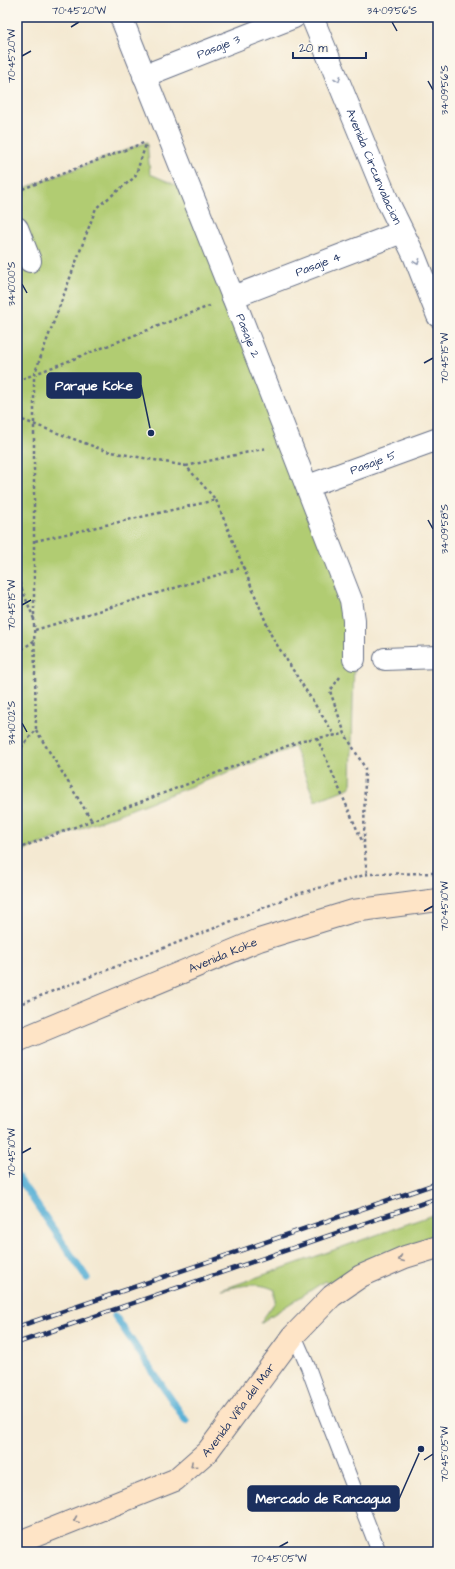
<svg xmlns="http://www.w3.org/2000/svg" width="455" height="1569" font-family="'Architects Daughter',sans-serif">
<rect width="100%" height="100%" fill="#fbf7ec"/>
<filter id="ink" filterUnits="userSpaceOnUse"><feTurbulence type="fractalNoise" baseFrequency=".025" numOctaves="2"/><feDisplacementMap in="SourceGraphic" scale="8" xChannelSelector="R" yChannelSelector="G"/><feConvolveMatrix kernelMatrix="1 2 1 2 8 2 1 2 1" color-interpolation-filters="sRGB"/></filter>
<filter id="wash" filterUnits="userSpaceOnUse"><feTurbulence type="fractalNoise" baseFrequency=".012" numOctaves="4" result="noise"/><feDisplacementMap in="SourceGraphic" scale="16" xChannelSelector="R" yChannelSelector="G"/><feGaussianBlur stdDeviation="0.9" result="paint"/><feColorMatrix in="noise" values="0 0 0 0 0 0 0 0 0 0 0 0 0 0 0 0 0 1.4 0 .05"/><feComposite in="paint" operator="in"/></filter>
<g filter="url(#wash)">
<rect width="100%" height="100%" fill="#f4e9d2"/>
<g fill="#b1cc72" stroke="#667e68">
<polygon points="147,142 150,174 190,191 351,600 354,659 351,787 315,801 294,747 17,853 17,266 29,261 17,228 17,191"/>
<path d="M 438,1213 L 438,1235 L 421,1241 L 330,1286 L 325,1281 L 260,1323 L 275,1302 L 275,1290 C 258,1281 240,1286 221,1290 Z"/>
</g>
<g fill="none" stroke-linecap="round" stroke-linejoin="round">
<g stroke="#59b0d6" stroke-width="7">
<polyline points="17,1176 87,1278"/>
<polyline points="115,1316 186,1421"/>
</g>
</g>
</g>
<g filter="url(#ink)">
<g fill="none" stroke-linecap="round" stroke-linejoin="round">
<g stroke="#677087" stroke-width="16">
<polyline id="lane" points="294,1335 308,1367 324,1411 379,1552"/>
</g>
<g stroke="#677087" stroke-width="24">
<g id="street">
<path id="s1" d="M 121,17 L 233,297 L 351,600 L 354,620 L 354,659"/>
<path id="s2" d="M 312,17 L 388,202 L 414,255 L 438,316"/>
<path id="s3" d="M 144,76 L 294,17"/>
<polyline points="17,228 30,261"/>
<path id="s4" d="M 233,297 L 402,232"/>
<path id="s5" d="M 308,486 L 438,439"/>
<polyline points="385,659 438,657"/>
</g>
</g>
<g stroke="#677087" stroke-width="24">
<g id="secondary">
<path id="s6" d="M 17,1041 L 259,940 L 353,911 L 438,900"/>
<path id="s7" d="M 17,1543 L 175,1480 L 208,1451 L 294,1335 L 332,1296 L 361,1276 L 405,1257 L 438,1247"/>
</g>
</g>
<g stroke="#677087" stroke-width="2.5" stroke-dasharray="3 3" stroke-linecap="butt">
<polyline points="17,191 146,142"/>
<polyline points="17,381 212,305"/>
<polyline points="17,418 106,451 186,466 216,500 272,637 335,736"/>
<polyline points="186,466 267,448"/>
<polyline points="35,541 216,500"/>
<polyline points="17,577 34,619"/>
<polyline points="35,630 244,567"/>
<polyline points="17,653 35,640"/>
<polyline points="340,677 330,691 345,734 365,768 364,846 367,874"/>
<polyline points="36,730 92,821"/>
<polyline points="317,738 363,843"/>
<polyline points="17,752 36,730 34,621 34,375 96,208 135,177 146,144"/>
<polyline points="17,849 303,740 345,734"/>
<polyline points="17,1005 210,930 294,895 368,874 438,873"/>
</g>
<use href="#lane" stroke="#fff" stroke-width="14"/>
<use href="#street" stroke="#fff" stroke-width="22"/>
<use href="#secondary" stroke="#fee4c6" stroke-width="22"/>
<g stroke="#1b2f5e" stroke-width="4.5">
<g id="rail">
<polyline points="17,1327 438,1183"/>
<polyline points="17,1343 438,1198"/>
</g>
</g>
<use href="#rail" stroke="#fbf7ec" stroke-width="3" stroke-dasharray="9" stroke-linecap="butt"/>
</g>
<defs><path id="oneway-chevron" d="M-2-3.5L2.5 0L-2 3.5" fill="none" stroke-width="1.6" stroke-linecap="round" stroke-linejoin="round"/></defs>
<g stroke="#8d97ae">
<use href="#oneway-chevron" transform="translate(338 79) rotate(68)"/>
<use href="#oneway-chevron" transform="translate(417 262) rotate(69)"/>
</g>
<g stroke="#8c8a92">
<use href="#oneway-chevron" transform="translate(401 1259) rotate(158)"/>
<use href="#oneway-chevron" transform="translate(193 1465) rotate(137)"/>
<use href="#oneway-chevron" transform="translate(76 1520) rotate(158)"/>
</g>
</g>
<path fill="none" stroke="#1b2f5e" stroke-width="1.5" d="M 392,22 L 397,31M 71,27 L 79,22M 22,56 L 31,51M 428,81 L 433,90M 22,284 L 27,293M 424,363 L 433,358M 428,520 L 433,529M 22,605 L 31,600M 22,723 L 27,732M 424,911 L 433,906M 22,1153 L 31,1148M 424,1460 L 433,1454M 279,1547 L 288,1542"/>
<g text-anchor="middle" stroke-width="3" stroke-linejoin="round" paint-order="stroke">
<g font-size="12" fill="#1b2f5e" stroke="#fbf7ec">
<text dy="4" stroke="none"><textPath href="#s3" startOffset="80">Pasaje 3</textPath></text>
<text dy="4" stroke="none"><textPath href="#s2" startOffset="162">Avenida Circunvalacion</textPath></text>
<text dy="4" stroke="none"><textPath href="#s4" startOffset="91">Pasaje 4</textPath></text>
<text dy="4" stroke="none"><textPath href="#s1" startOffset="343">Pasaje 2</textPath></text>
<text dy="4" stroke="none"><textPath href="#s5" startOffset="69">Pasaje 5</textPath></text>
<text dy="4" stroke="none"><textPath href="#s6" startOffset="223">Avenida Koke</textPath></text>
<text dy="4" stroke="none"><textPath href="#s7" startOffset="265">Avenida Viña del Mar</textPath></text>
</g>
</g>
<path fill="none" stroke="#1b2f5e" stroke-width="1.5" d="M151 433L141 385M421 1449L399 1499"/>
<g fill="#1b2f5e" stroke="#fbf7ec" stroke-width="1.5">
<circle cx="151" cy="433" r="4"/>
<circle cx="421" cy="1449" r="4"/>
</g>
<g fill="#1b2f5e" stroke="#1b2f5e" stroke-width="1.5">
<rect x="47" y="373" width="94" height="25" rx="4"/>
<rect x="248" y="1486" width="151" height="25" rx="4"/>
</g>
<g font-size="13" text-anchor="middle" font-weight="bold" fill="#fff">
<text x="94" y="390">Parque Koke</text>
<text x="323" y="1503">Mercado de Rancagua</text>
</g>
<rect width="455" height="1569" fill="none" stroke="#fbf7ec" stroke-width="44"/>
<path d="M293 52v6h73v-6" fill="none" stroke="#1b2f5e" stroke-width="2"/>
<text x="299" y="52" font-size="12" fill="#1b2f5e" stroke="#fbf7ec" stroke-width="3" paint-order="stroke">20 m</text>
<rect x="22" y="22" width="411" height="1525" fill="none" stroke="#1b2f5e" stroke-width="1.5"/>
<g font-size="10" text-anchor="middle" fill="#1b2f5e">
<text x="79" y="14">70°45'20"W</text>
<text x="392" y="14">34°09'56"S</text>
<text transform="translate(11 56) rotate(-90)" y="4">70°45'20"W</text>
<text transform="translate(444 90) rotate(-90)" y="4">34°09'56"S</text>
<text transform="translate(11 284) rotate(-90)" y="4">34°10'00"S</text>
<text transform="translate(444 358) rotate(-90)" y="4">70°45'15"W</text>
<text transform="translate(444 529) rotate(-90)" y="4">34°09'58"S</text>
<text transform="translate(11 605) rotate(-90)" y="4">70°45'15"W</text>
<text transform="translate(11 723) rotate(-90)" y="4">34°10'02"S</text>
<text transform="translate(444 906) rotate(-90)" y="4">70°45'10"W</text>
<text transform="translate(11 1153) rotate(-90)" y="4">70°45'10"W</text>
<text transform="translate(444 1454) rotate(-90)" y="4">70°45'05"W</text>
<text x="279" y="1562">70°45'05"W</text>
</g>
</svg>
